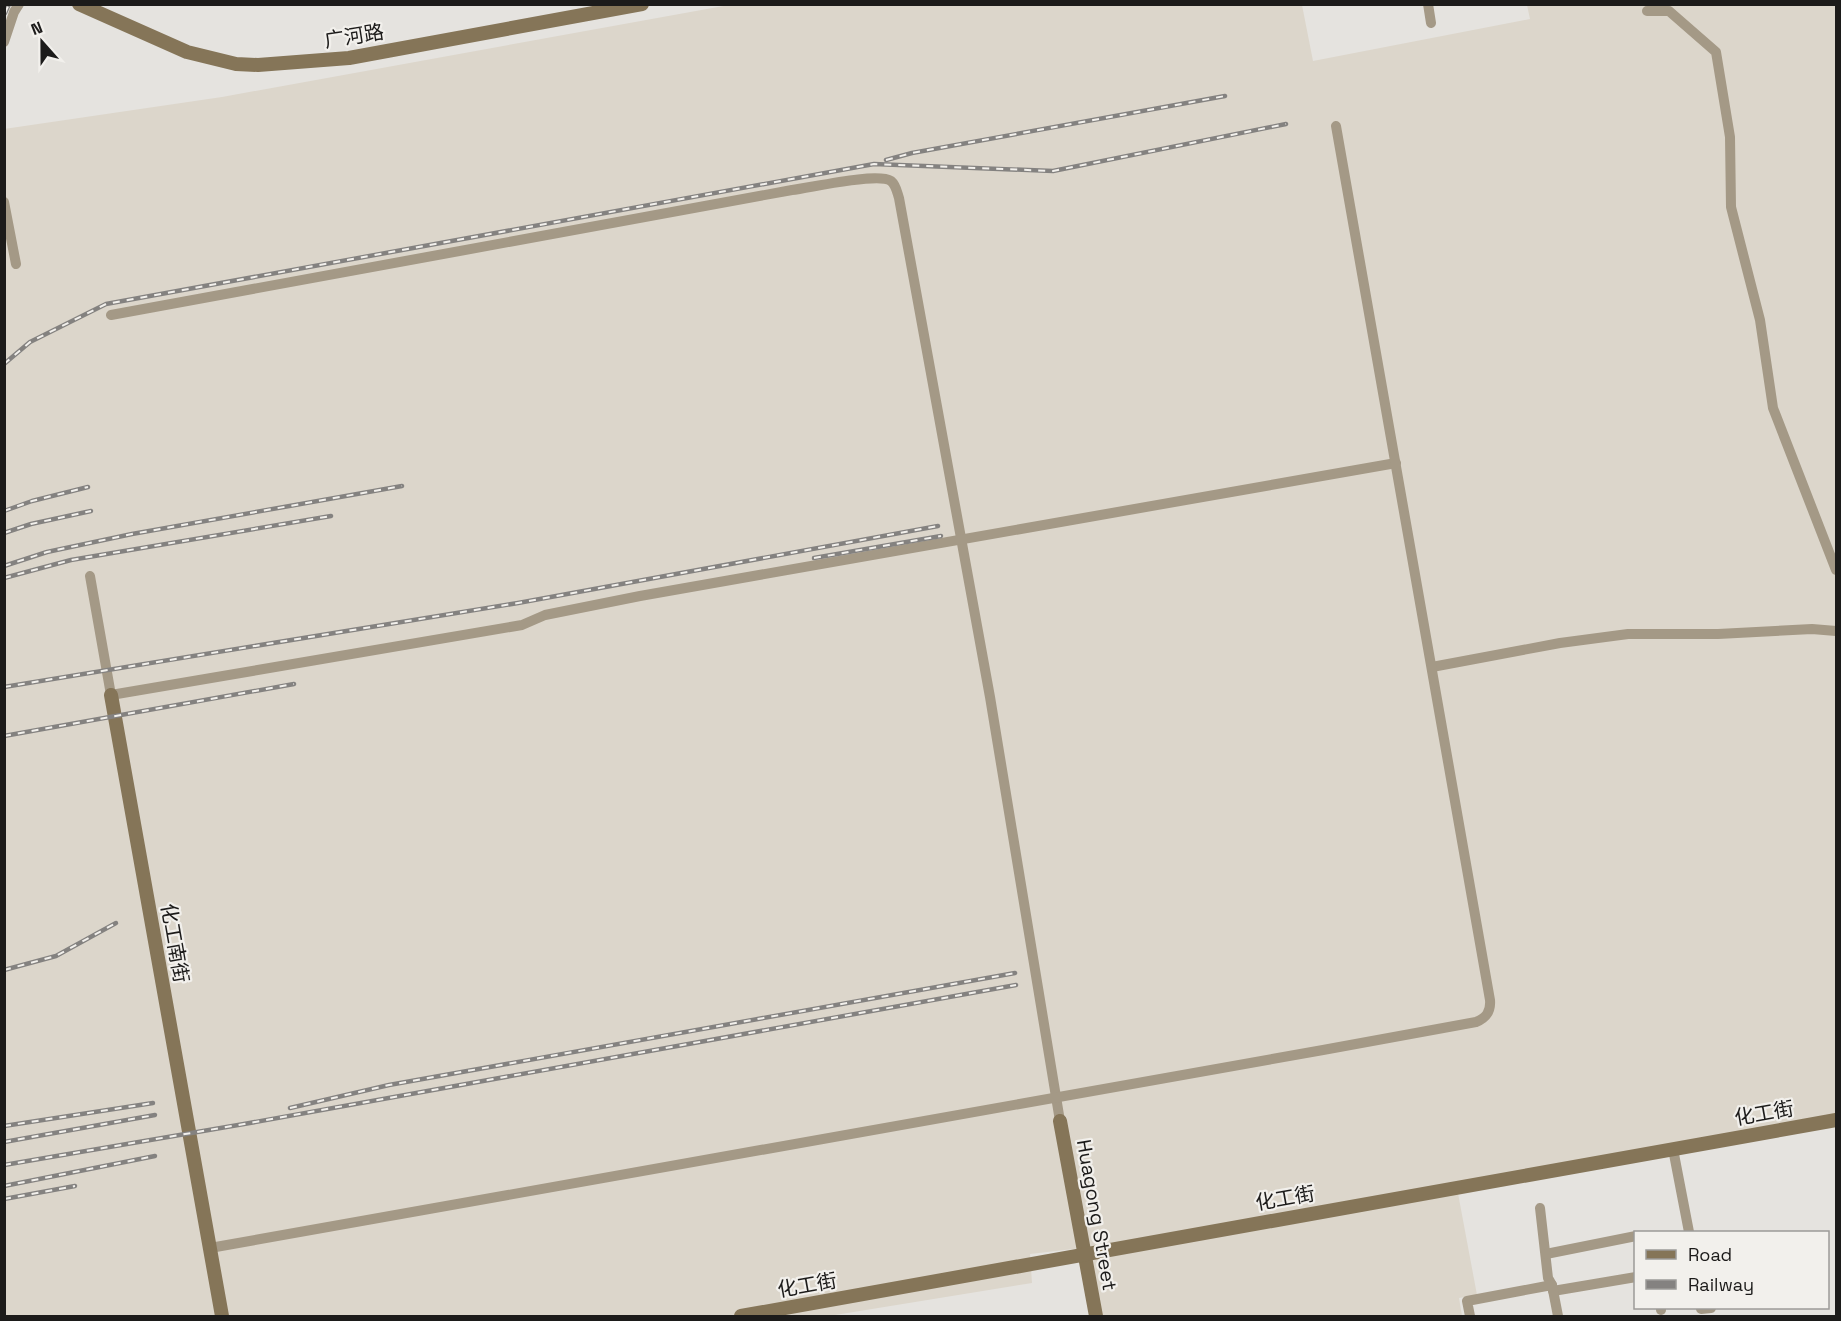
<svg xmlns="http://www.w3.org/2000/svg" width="1841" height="1321" font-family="'Space Grotesk','Noto Sans SC',sans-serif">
<rect width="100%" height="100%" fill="#e5e3df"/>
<polygon fill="#dcd6cb" points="729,5 1302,5 1313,61 1530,19 1527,5 1836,5 1836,1120 1457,1188 1477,1295 1459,1298 1462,1316 1099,1316 1084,1254 1099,1246 1030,1254 1032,1283 829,1316 5,1316 4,129 222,97"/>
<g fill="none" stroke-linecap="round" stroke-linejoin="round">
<g stroke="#a49986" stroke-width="10">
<polyline points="1428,4 1431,23"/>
<polyline points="1647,11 1669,11 1716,52 1730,137 1731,207 1760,320 1773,408 1836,570"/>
<polyline points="4,42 14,12 19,4"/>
<polyline points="4,202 16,264"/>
<path d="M 111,315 L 792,190 C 810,188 877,172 891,181 C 896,185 897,192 899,198 L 990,697 L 1060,1121"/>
<polyline points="90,576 111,695 522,625 545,615 640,596 1396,463"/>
<polyline points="1432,667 1560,643 1628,634 1718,634 1812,629 1836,631"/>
<polyline points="1673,1149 1689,1232"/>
<polyline points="1540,1208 1548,1278 1552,1285"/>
<path d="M 210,1248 L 1323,1050 L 1476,1022 C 1486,1018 1491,1012 1490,1000 L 1336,126"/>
<polyline points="1546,1254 1636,1236"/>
<polyline points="1553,1291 1636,1277"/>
<polyline points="1661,1308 1661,1310"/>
<polyline points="1701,1309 1711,1308"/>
<polyline points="1470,1316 1467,1301 1552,1285 1558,1316"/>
</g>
<g stroke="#857558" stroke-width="14">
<polyline points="79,4 187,52 236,64 258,65 349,58 642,4"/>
<polyline points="111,695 222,1316"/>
<polyline points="1060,1121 1096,1316"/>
<polyline points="741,1316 1836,1120"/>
</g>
<g stroke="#848280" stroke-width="4.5">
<g id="rail">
<polyline points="5,13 9,4"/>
<polyline points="886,160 912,153 1225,96"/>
<polyline points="4,364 30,342 106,304 874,164 1053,171 1286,124"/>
<polyline points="4,511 32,501 88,487"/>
<polyline points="4,533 31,524 91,511"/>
<polyline points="814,558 941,536"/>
<polyline points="4,566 47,552 132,534 402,486"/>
<polyline points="4,578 71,560 331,516"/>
<polyline points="4,687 518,603 938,526"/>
<polyline points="4,736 294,684"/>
<polyline points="4,970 56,956 116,923"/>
<polyline points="290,1108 389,1085 1015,973"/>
<polyline points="4,1126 153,1103"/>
<polyline points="4,1142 155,1115"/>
<polyline points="4,1165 244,1124 1016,985"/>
<polyline points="4,1186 155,1156"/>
<polyline points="4,1199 75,1186"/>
</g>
</g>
<use href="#rail" stroke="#f2f0ec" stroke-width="2" stroke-dasharray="7" stroke-linecap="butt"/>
</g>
<g text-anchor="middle" stroke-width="4.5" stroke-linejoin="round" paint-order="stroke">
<g font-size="20" fill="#1c1b1a" stroke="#f2f0ec">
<text transform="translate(354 36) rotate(-9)" y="7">广河路</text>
<text transform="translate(175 943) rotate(80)" y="7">化工南街</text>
<text transform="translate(1764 1113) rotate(-10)" y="7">化工街</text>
<text transform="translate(1285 1198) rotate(-10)" y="7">化工街</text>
<text transform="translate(1097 1215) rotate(80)" y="7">Huagong Street</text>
<text transform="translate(807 1285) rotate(-10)" y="7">化工街</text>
</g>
</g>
<rect width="1841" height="1321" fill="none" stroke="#1c1b1a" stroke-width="12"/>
<rect x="1634" y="1231" width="195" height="78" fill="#f2f0ec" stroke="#9c9b98" stroke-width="1.5"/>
<rect x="1646" y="1250" width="30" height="9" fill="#857558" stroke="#9c9b98" stroke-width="1.5"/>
<text x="1688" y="1261" font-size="18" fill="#1c1b1a">Road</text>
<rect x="1646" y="1280" width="30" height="9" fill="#848280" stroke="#9c9b98" stroke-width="1.5"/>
<text x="1688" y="1291" font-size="18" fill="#1c1b1a">Railway</text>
<g transform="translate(42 42) rotate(339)" stroke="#f2f0ec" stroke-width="4.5" paint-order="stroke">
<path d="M0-4.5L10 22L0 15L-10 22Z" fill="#1c1b1a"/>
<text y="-9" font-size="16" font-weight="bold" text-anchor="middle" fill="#1c1b1a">N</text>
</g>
</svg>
